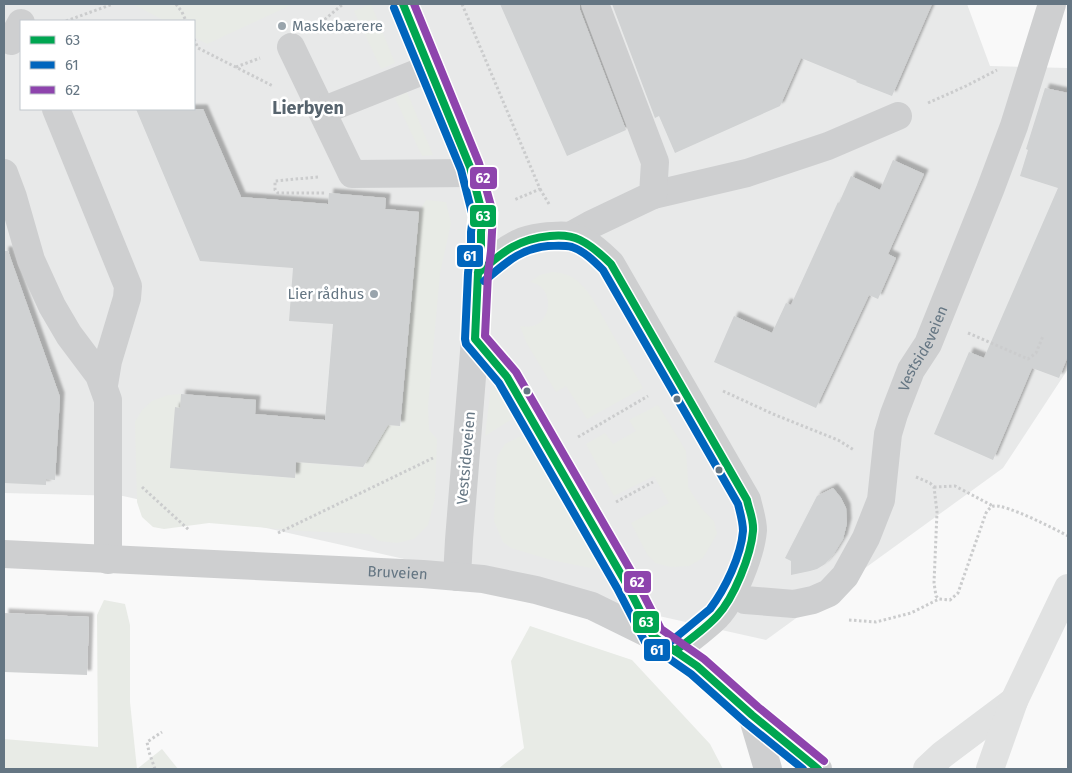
<svg xmlns="http://www.w3.org/2000/svg" width="1072" height="773" font-family="'Fira Sans',sans-serif">
<defs>
<filter id="shadow"><feDropShadow dx="4.5" dy="-4.5" stdDeviation="1" flood-color="#0004"/></filter>
</defs>
<rect width="100%" height="100%" fill="#f9f9f9"/>
<path fill="#e8e9e9" fill-rule="evenodd" d="M 4,4 L 967,4 L 990,66 L 1068,68 L 1068,369 L 1003,468 L 766,640 L 123,496 L 4,493 ZM 21,21 L 194,21 L 194,109 L 21,109 Z"/>
<g fill="#e8ebe6">
<polygon points="133,4 293,4 207,44 194,37 194,21 165,21"/>
<polygon points="371,4 395,63 381,69 354,11"/>
<polygon points="407,92 433,155 422,156 395,98"/>
<polygon points="426,200 446,202 451,223 440,273 428,406 429,430 437,439 435,498 428,525 414,539 397,543 379,541 369,534 302,531 209,523 164,529 153,527 142,517 137,502 135,422 142,410 152,401 168,395 182,394 181,408 171,468 295,478 297,462 363,468 387,425 401,426 419,212"/>
<path d="M 552,272 C 572,273 581,282 592,298 L 643,388 L 587,419 L 566,386 L 556,392 L 526,342 L 520,326 C 525,327 530,327 536,325 C 550,318 552,297 541,287 C 538,284 534,283 530,282 L 540,275 Z"/>
<polygon points="492,378 512,419 485,436"/>
<polygon points="658,405 686,451 688,480 688,487 702,509 714,521 717,534 703,558 689,566 671,567 655,563 647,554 631,523 669,503 654,476 614,496 586,444 605,433 613,444 636,431 629,420"/>
<polygon points="522,435 600,568 596,569 551,560 511,548 503,542 494,521 497,457 505,444"/>
<polygon points="104,600 125,604 130,625 130,702 137,769 162,749 178,769 4,769 4,739 98,747 97,615"/>
<polygon points="530,626 632,660 710,744 723,769 498,769 524,748 511,661"/>
</g>
<g fill="#d0d2d3" filter="url(#shadow)">
<polygon points="500,4 580,4 580,10 626,130 567,156"/>
<polygon points="612,4 932,4 892,96 856,82 857,81 801,58 780,106 675,153 659,116 655,118"/>
<polygon points="1045,88 1068,93 1068,356 1059,378 1032,368 993,460 934,434 969,352 984,358 1058,188 1020,176 1028,150 1026,149"/>
<polygon points="136,109 203,109 241,197 328,204 329,193 386,198 385,209 419,212 400,426 388,425 363,467 296,462 295,478 170,468 175,407 180,408 181,394 256,400 255,414 325,420 333,324 289,321 293,268 200,261"/>
<polygon points="893,160 924,174 888,254 896,258 878,299 869,295 816,408 714,362 734,316 772,333 786,303 791,305 838,202 839,203 851,176 880,190"/>
<polygon points="4,251 8,251 60,397 55,480 46,479 46,485 4,483"/>
<polygon points="833,488 841,498 846,508 847,523 843,539 833,555 825,564 817,569 810,571 791,575 791,561 785,558 817,496"/>
<polygon points="4,613 89,617 87,675 4,672"/>
</g>
<g fill="none" stroke-linecap="round" stroke-linejoin="round">
<g stroke="#cbcccd" stroke-width="3" stroke-dasharray="2.5 2.5" stroke-linecap="butt">
<polyline points="176,4 182,12 186,21"/>
<polyline points="462,4 540,189 514,200"/>
<polyline points="66,21 113,4"/>
<polyline points="317,26 343,4"/>
<polyline points="194,39 198,48 273,86"/>
<polyline points="236,67 260,58"/>
<polyline points="928,103 966,86 997,70"/>
<polyline points="318,177 275,181 275,190 278,193 325,193"/>
<polyline points="540,189 549,204"/>
<polyline points="968,333 1028,359 1036,353 1043,336"/>
<polyline points="723,391 773,414 838,440 854,450"/>
<polyline points="578,437 648,396"/>
<polyline points="916,477 930,483 934,487 937,512 934,583 936,596 939,599"/>
<polyline points="142,487 189,530"/>
<polyline points="934,487 955,486 993,506"/>
<polyline points="616,502 653,482"/>
<polyline points="278,533 433,458"/>
<path d="M 849,620 L 876,622 L 911,613 L 939,599 L 950,600 L 958,593 L 986,513 C 988,510 990,507 994,506 C 1006,504 1055,529 1068,536"/>
<polyline points="155,769 149,752 147,742 162,732"/>
</g>
<g stroke="#cecfd0" stroke-width="28">
<polyline points="403,4 470,167 483,216 481,232 481,250 478,273 475,339 459,540 457,577"/>
<polyline points="11,41 21,23"/>
<polyline points="291,47 352,174 472,173"/>
<polyline points="56,109 128,286 127,298 108,361 104,385"/>
<polyline points="322,111 430,68"/>
<polyline points="4,173 13,197 31,260 52,306 69,335 99,375 108,400 108,560"/>
<polyline points="653,195 747,173 828,146 898,116"/>
<polyline points="570,236 590,225 653,195 655,162 595,4"/>
<path d="M 478,273 C 491,262 504,250 519,243 C 527,239 534,238 542,237 C 550,236 561,235 569,236 C 585,239 600,253 611,264 L 747,500 C 749,509 753,521 753,530 C 751,554 733,599 717,616 C 705,628 688,640 675,651"/>
<polyline points="475,339 507,377 626,583 653,636"/>
<path id="s1" d="M 4,554 L 423,574 L 483,579 L 536,590 L 592,606 L 653,636 L 697,666 L 752,715 L 818,769"/>
<path id="s2" d="M 732,592 L 745,600 L 794,604 L 813,600 L 829,593 L 845,576 L 866,538 L 881,500 L 888,434 L 894,414 L 911,370 L 928,344 L 990,190 L 1014,126 L 1052,4"/>
<polyline points="752,715 768,769"/>
</g>
<g stroke="#e1e2e2" stroke-width="28">
<polyline points="927,769 942,755 1014,701"/>
<polyline points="990,769 1014,701 1068,588"/>
</g>
<g stroke="#fff" stroke-width="11">
<g id="bus-1">
<polyline points="403,4 470,167 483,216 481,232 481,250 478,273 475,339 507,377 626,583 653,636 697,666 752,715 818,769"/>
<path d="M 478,273 C 502,253 517,239 550,236 C 560,235 570,235 580,240 C 592,246 602,255 611,264 L 747,500 C 749,510 754,520 753,531 C 751,555 734,598 717,616 C 705,629 689,640 675,651"/>
</g>
</g>
<g stroke="#fff" stroke-width="11">
<g id="bus-2">
<polyline points="394,8 461,170 473,217 471,232 471,249 468,273 465,339 466,344 499,383 617,588 645,642 691,674 746,723 803,769"/>
<path d="M 484,281 C 506,263 519,249 548,246 C 556,246 564,245 572,247 C 584,251 594,261 603,270 L 738,504 C 740,512 743,522 743,531 C 741,556 725,589 710,609 L 669,643"/>
</g>
</g>
<g stroke="#fff" stroke-width="11">
<polyline id="bus-3" points="414,4 479,163 493,213 491,251 488,274 485,336 516,372 635,578 661,629 704,659 758,707 824,761"/>
</g>
<use href="#bus-1" stroke="#00a651" stroke-width="8"/>
<use href="#bus-2" stroke="#0065bd" stroke-width="8"/>
<use href="#bus-3" stroke="#8e44ad" stroke-width="8"/>
</g>
<g fill="#99a4ac" stroke="#fff" stroke-width="2">
<circle cx="282" cy="26" r="5"/>
<circle cx="374" cy="294" r="5"/>
</g>
<g fill="#657683" stroke="#fff" stroke-width="2">
<circle cx="527" cy="391" r="4.5"/>
<circle cx="677" cy="399" r="4.5"/>
<circle cx="719" cy="470" r="4.5"/>
</g>
<g text-anchor="middle" stroke-width="5" stroke-linejoin="round" paint-order="stroke">
<g font-size="15" fill="#657683" stroke="#fff" text-anchor="start">
<text x="292" y="31">Maskebærere</text>
<text x="364" y="299" text-anchor="end">Lier rådhus</text>
</g>
<g font-size="15" fill="#657683" stroke="#fff">
<text dy="5" stroke="none"><textPath href="#s2" startOffset="368">Vestsideveien</textPath></text>
<text transform="translate(466 458) rotate(-85)" y="5">Vestsideveien</text>
<text dy="5" stroke="none"><textPath href="#s1" startOffset="394">Bruveien</textPath></text>
</g>
<g font-size="18" font-weight="bold" fill="#57646e" stroke="#fff">
<text x="308" y="114">Lierbyen</text>
</g>
</g>
<g stroke="#fff" stroke-width="2">
<rect x="469" y="166" width="29" height="24" rx="5" fill="#8e44ad"/>
<rect x="469" y="204" width="28" height="24" rx="5" fill="#00a651"/>
<rect x="456" y="244" width="28" height="24" rx="5" fill="#0065bd"/>
<rect x="623" y="570" width="29" height="24" rx="5" fill="#8e44ad"/>
<rect x="632" y="610" width="28" height="24" rx="5" fill="#00a651"/>
<rect x="643" y="638" width="28" height="24" rx="5" fill="#0065bd"/>
</g>
<g font-size="14" text-anchor="middle" font-weight="bold" fill="#fff">
<text x="483" y="183">62</text>
<text x="483" y="221">63</text>
<text x="470" y="261">61</text>
<text x="637" y="587">62</text>
<text x="646" y="627">63</text>
<text x="657" y="655">61</text>
</g>
<rect width="1072" height="773" fill="none" stroke="#657683" stroke-width="10"/>
<rect x="20" y="20" width="175" height="90" fill="#ffffff" stroke="#c1c8cd"/>
<rect x="30" y="36" width="25" height="8" fill="#00a651" stroke="#c1c8cd"/>
<text x="65" y="45" font-size="15" fill="#657683">63</text>
<rect x="30" y="61" width="25" height="8" fill="#0065bd" stroke="#c1c8cd"/>
<text x="65" y="70" font-size="15" fill="#657683">61</text>
<rect x="30" y="86" width="25" height="8" fill="#8e44ad" stroke="#c1c8cd"/>
<text x="65" y="95" font-size="15" fill="#657683">62</text>
</svg>
